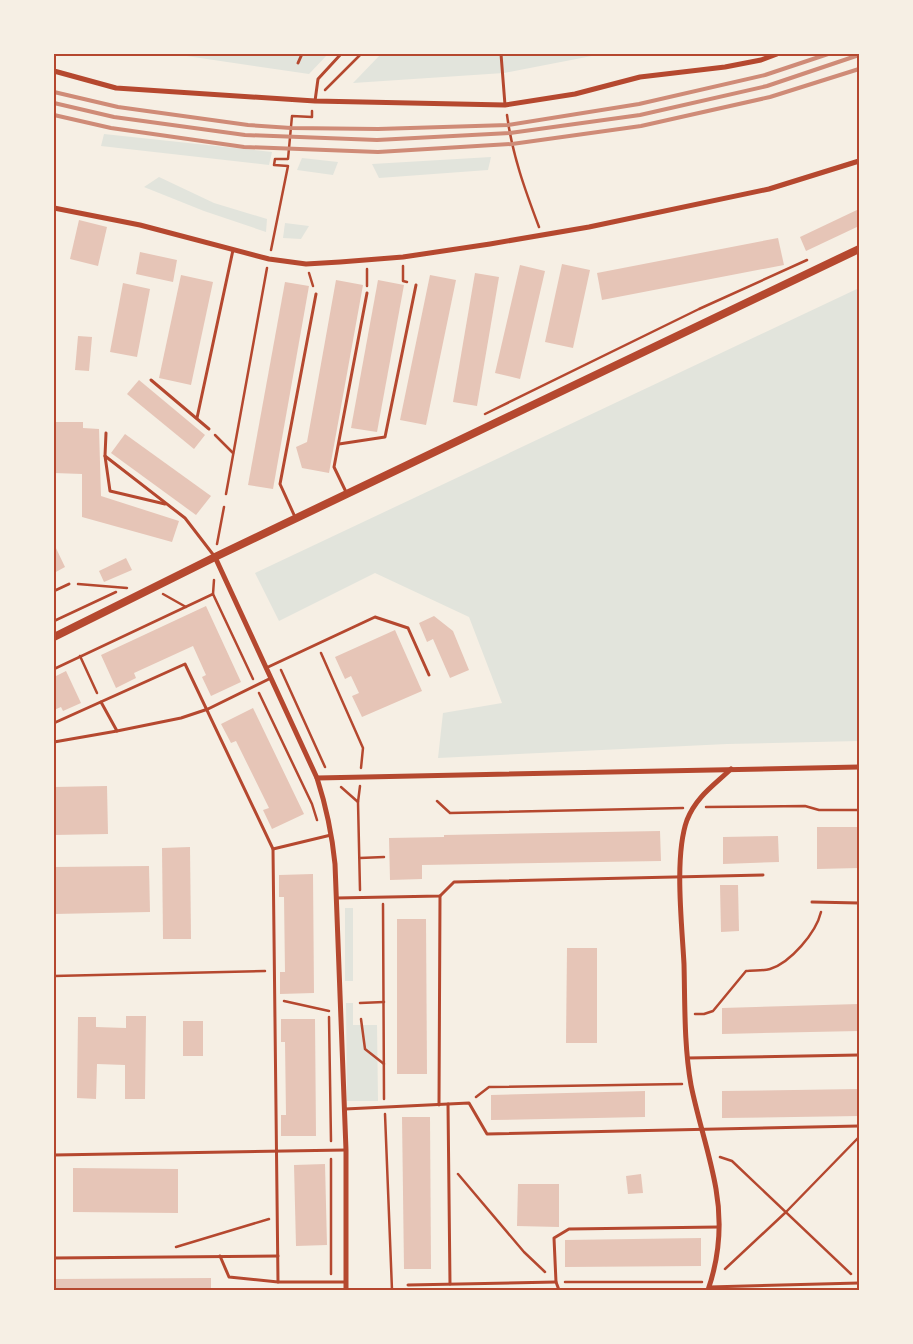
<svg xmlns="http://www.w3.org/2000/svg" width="913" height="1344" font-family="'Alegreya Sans',sans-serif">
<rect width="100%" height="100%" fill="#f6efe4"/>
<g fill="#e2e4dc">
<polygon points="173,54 328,54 309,74"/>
<polygon points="381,54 602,54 504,73 353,83"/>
<polygon points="104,134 272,152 269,165 101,146"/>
<polygon points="491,157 488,170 379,178 372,164"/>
<polygon points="302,158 338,162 333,175 297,170"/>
<polygon points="159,177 214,203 267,219 266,232 204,211 144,187"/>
<polygon points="285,223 309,226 301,239 283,238"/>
<polygon points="859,288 859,741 727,744 438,758 443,713 502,703 469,617 375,573 279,621 255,573"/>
<rect x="345" y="908" width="8" height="73"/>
<polygon points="346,1003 353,1003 353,1025 377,1025 378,1101 347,1101"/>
</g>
<g fill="#e6c5b7">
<polygon points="859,209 859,226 806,251 800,237"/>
<polygon points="79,220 107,227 98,266 70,259"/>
<polygon points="778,238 784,265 602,300 597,273"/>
<polygon points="140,252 177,260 173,282 136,274"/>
<polygon points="562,264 590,270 573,348 545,342"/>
<polygon points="520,265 545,271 520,379 495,373"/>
<polygon points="475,273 499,277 477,406 453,402"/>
<polygon points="181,275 213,282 191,385 159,378"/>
<polygon points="430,275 456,280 426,425 400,420"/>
<polygon points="336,280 363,285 329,473 302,468 296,447 307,442"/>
<polygon points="378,280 404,285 377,432 351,428"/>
<polygon points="285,282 309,286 273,489 248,485"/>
<polygon points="123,283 150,289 137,357 110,352"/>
<polygon points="78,336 92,337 89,371 75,370"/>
<polygon points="139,380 205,435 194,449 127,394"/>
<polygon points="54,422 83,422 83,428 99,429 101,496 179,521 172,542 82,517 82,474 54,473"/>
<polygon points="125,434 211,496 196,515 111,453"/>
<polygon points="54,544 65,567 54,573"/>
<polygon points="126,558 132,570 104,582 99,571"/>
<polygon points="206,606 241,682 211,696 202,677 206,675 193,646 134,673 136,678 116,688 101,655"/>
<polygon points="434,616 453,631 469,670 450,678 433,639 427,642 419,623"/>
<polygon points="395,630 422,691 362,717 352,696 359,693 351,676 345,679 335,657"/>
<polygon points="66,671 81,703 63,711 61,707 54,710 54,677"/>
<polygon points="253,708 304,814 272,829 263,810 269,808 236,741 231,743 221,724"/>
<polygon points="107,786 108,834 54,835 54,787"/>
<polygon points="817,827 858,827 859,868 817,869"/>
<polygon points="660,831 661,861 422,865 422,879 390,880 389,838 444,837 444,835"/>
<polygon points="778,836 779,862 723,864 723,837"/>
<polygon points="190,847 191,939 163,939 162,848"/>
<polygon points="149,866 150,912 54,914 54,867"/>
<polygon points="313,874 314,993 280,994 280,972 285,972 284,897 279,897 279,875"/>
<polygon points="720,885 738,885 739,931 721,932"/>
<polygon points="397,919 426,919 427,1074 397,1074"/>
<polygon points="567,948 597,948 597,1043 566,1043"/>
<polygon points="859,1004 859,1031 722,1034 722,1008"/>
<polygon points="126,1016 146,1016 145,1099 125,1099 125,1065 97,1064 96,1099 77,1098 78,1017 96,1017 96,1027 126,1028"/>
<polygon points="281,1019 315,1019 316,1136 281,1136 281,1115 286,1115 285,1042 281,1042"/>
<rect x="183" y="1021" width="20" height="35"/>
<polygon points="859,1089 859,1116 722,1118 722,1091"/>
<polygon points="645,1091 645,1117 491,1120 491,1095"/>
<polygon points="402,1117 430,1117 431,1269 404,1269"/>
<polygon points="325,1164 327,1245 296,1246 294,1165"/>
<polygon points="73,1168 178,1169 178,1213 73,1212"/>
<polygon points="641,1174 643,1193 628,1194 626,1176"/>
<polygon points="518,1184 559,1184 559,1227 517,1226"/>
<polygon points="701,1238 701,1266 565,1267 565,1240"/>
<polygon points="211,1278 211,1290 55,1290 55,1279"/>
</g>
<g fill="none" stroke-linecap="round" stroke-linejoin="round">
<g stroke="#b5482f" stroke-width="2.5">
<polyline points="325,90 361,54"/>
<path d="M 507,115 C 512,154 525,190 539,227"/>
<polyline points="271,250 288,166 274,165 275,159 288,159 292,116 312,117 312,111"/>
<polyline points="403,266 403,281 407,282"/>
<polyline points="367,269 367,286"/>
<polyline points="309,273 313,286"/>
<polyline points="485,414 699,309 807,260"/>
<polyline points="215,435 233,453"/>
<polyline points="226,494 267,268"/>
<polyline points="217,544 224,507"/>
<polyline points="78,584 127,588"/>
<polyline points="163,594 186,607"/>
<polyline points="213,594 214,580"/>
<polyline points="54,621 116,592"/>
<polyline points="321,653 363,748 361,768"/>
<polyline points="80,656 97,693"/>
<polyline points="54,669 213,594 253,679"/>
<polyline points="281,670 325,767"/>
<polyline points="259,693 312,804 317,820"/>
<polyline points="360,786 358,802 360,890"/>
<polyline points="341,787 358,802"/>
<polyline points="437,801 450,813 683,808"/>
<polyline points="706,807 805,806 819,810 859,810"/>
<polyline points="360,858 384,857"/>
<polyline points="383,904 384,1099"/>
<polyline points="54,976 265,971"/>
<polyline points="284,1001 329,1011"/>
<polyline points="360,1003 384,1002"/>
<path d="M 695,1014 L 704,1014 L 713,1011 L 746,971 C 753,970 763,971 770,969 C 790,963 816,933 821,912"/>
<polyline points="329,1017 331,1141"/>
<polyline points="361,1019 365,1049 384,1064"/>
<polyline points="476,1097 489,1087 682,1084"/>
<polyline points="385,1114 392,1290"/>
<polyline points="720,1157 732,1161 851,1274"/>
<polyline points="458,1174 524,1252 545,1272"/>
<polyline points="176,1247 269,1219"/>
<polyline points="725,1269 786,1212 859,1137"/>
<polyline points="331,1274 331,1159"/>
<polyline points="565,1282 702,1282"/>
</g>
<g stroke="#b5482f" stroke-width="3">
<polyline points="501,54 505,105"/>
<polyline points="298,63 302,54"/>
<polyline points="315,101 318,79 341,54"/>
<polyline points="151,380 209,429"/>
<polyline points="197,418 233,250"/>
<polyline points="106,433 105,456 110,491 165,504"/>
<polyline points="339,444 385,437 416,285"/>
<polyline points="105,456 185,518 215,557"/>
<polyline points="347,494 334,467 367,293"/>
<polyline points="295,517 280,484 316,294"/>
<polyline points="54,591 69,584"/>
<polyline points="266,668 375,617 408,628 429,675"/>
<polyline points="101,702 117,731"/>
<polyline points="54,723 185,664 273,849 278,1282"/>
<polyline points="54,742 117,731 181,718 208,709 271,678"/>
<polyline points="273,849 331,835"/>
<polyline points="337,898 440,896 454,882 763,875"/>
<polyline points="812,902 859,903"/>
<polyline points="687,1058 859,1055"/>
<polyline points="448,1104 450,1284"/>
<polyline points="439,1105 440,896"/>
<polyline points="345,1109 469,1103 487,1134 859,1126"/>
<polyline points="54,1155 346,1150"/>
<polyline points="220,1256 229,1277 278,1282 346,1282"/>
<polyline points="54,1258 278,1256"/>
<polyline points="408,1285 556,1282"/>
<polyline points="709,1287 859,1283"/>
<polyline points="559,1290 556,1282 554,1238 569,1229 719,1227"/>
</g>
<g stroke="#b5482f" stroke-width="5">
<polyline points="54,71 116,88 315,101 505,105 575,94 640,77 725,67 761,60 777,54"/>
<polyline points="54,208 140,225 269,259 306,264 340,262 403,257 490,244 589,227 769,189 859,161"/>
<path d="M 215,557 L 317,778 C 326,806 332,834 335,864 L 346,1150 L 346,1290"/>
<polyline points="317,778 859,767"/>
<path d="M 708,1290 C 719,1258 722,1223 716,1189 C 710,1154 698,1120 691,1085 C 684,1046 685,1004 684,964 C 682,925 674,856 687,820 C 696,797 713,786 731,769"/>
</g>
<polyline stroke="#b5482f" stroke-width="8" points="54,637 215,557 859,249"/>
<g stroke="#cf8b77" stroke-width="4">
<polyline points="54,92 118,107 248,125 291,128 378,129 508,125 639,104 765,75 828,54"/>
<polyline points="54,103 114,117 245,135 377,140 510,133 640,115 767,86 859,55"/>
<polyline points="54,115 111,128 244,147 378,152 512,144 641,126 770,97 859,69"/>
</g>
</g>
<rect width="913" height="1344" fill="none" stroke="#f6efe4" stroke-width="110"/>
<rect x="55" y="55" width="803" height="1234" fill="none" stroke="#b5482f" stroke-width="2"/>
</svg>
